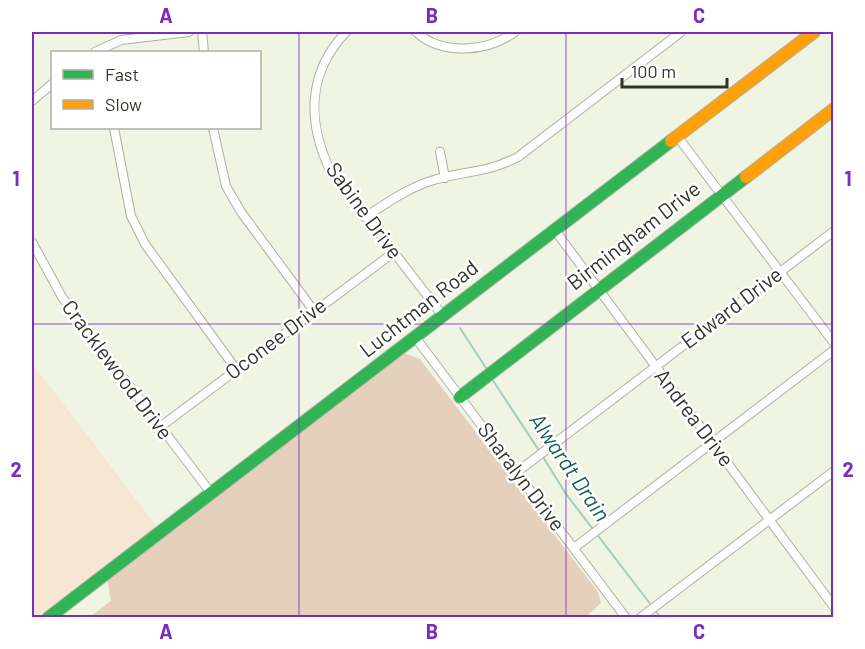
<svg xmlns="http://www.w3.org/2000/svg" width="865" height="649" font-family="Barlow,sans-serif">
<rect width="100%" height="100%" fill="#f0f4e3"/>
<polygon fill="#f8e6d4" points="32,363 157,527 35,618 32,617"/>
<polygon fill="#e5d0bc" points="404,353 420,359 598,592 601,603 585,618 88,618 111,601 107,578"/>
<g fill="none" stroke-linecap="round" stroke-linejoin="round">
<g stroke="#a6cdc4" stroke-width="2">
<polyline points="460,328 488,371"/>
<polyline points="492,379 540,452"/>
<polyline points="543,457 566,494 661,618"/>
</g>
<g stroke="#aeb1a4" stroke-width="10">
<g id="street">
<polyline points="202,32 204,52"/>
<path d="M 346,32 C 308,72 307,120 329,168 L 443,316"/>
<path d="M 416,32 C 443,56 487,52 515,32"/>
<polyline points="95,52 121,40 189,32"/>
<polyline points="32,101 52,84"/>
<polyline points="114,128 131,216 145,244 236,369"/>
<polyline points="213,128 226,186 241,212 314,311"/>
<polyline points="677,136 834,343"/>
<polyline points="440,152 445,178"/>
<path d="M 365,217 C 387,203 409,187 434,180 C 467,170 484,174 518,157 L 681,32"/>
<polyline points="554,229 834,607"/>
<polyline points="32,242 62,297 211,493"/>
<polyline points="415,337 626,618"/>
<polyline points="160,427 393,253"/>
<polyline points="517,472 834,231"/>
<polyline points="574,548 834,350"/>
<polyline points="640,618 834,471"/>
</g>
</g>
<g stroke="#aeb1a4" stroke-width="14">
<g id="fast">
<polyline points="460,397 746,177"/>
<polyline points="48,618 671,141"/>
</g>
</g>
<g stroke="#aeb1a4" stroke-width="14">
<g id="slow">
<polyline points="671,141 814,32"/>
<polyline points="746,177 834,109"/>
</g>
</g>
<use href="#street" stroke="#fdfdfb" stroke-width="8"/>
<use href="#fast" stroke="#30b455" stroke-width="12"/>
<use href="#slow" stroke="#ff9f0a" stroke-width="12"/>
</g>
<path fill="none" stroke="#7b2cbf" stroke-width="1.5" stroke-opacity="0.55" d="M 299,32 L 299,618M 566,32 L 566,618M 32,324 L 834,324"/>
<g text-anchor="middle" stroke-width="5" stroke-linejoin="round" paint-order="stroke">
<g font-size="21" fill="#313428" stroke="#fff">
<text transform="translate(364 211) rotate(54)" y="7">Sabine Drive</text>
<text transform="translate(634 236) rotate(-38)" y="7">Birmingham Drive</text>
<text transform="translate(732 308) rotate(-37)" y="7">Edward Drive</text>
<text transform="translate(419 309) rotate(-38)" y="7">Luchtman Road</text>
<text transform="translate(276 339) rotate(-37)" y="7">Oconee Drive</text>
<text transform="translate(117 370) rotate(53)" y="7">Cracklewood Drive</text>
<text transform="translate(694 418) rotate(53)" y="7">Andrea Drive</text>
<text transform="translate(521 477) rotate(53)" y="7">Sharalyn Drive</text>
</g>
<g font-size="22" font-style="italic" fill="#135e59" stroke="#fff">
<text transform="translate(570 467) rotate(56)" y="8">Alwardt Drain</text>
</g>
</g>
<rect width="865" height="649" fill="none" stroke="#ffffff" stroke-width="66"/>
<rect x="51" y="51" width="210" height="78" fill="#ffffff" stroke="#adaea9" stroke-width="1.5"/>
<rect x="63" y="70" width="30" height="9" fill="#30b455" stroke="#adaea9" stroke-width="1.5"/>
<text x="105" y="81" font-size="18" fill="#313428">Fast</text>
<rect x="63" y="100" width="30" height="9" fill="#ff9f0a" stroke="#adaea9" stroke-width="1.5"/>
<text x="105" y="111" font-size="18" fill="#313428">Slow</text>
<path d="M622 78v9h105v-9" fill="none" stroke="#313428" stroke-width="3"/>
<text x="631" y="78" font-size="18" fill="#313428" stroke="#ffffff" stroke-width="4.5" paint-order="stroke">100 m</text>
<rect x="33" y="33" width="799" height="583" fill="none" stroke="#7b2cbf" stroke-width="2"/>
<g font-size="20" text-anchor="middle" font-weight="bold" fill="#7b2cbf">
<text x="166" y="23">A</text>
<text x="432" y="23">B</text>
<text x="699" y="23">C</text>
<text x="16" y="186">1</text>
<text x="848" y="186">1</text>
<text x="16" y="477">2</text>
<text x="848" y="477">2</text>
<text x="166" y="639">A</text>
<text x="432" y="639">B</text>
<text x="699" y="639">C</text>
</g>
</svg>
